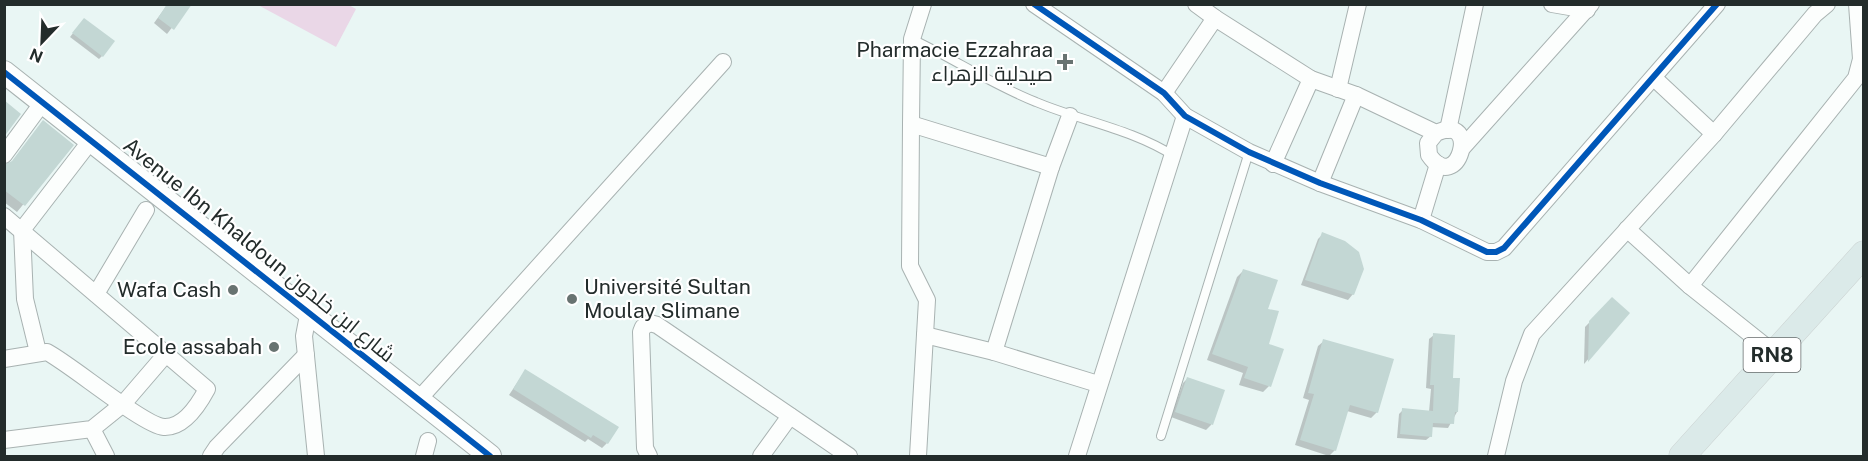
<svg xmlns="http://www.w3.org/2000/svg" width="1868" height="461" font-family="'Public Sans',Cairo,sans-serif">
<rect width="100%" height="100%" fill="#e9f6f4"/>
<polygon fill="#ead7e7" points="258,5 347,4 356,9 336,47"/>
<g fill="#0003">
<polygon points="168,4 190,4 167,34 154,23"/>
<polygon points="81,23 102,56 99,59 70,37"/>
<polygon points="43,122 72,145 17,212 4,202 4,166 9,166"/>
<polygon points="1323,234 1353,294 1348,300 1301,285 1318,239"/>
<polygon points="1244,270 1266,310 1269,386 1263,392 1239,385 1243,373 1207,360 1237,277"/>
<polygon points="1612,299 1628,313 1584,364 1585,327"/>
<polygon points="1434,335 1451,379 1457,412 1448,428 1431,427 1431,436 1426,440 1397,438 1399,414 1403,410 1429,412 1431,389 1426,388 1429,339"/>
<polygon points="1324,341 1377,412 1371,418 1347,411 1335,450 1329,456 1295,445 1309,400 1303,398 1318,346"/>
<polygon points="525,371 607,443 602,448 588,439 585,442 509,395"/>
<polygon points="1188,378 1223,391 1211,425 1206,430 1171,417 1183,383"/>
</g>
<g fill="#c3d7d4">
<polygon points="167,4 192,4 174,30 158,18"/>
<polygon points="84,18 115,41 103,57 72,33"/>
<polygon points="4,100 21,114 4,137"/>
<polygon points="43,120 74,145 25,206 4,190 4,165 12,161"/>
<polygon points="1322,232 1345,241 1359,252 1364,269 1354,295 1305,280"/>
<polygon points="1243,269 1278,280 1268,309 1279,311 1269,344 1284,349 1271,387 1244,378 1248,367 1212,354"/>
<polygon points="1612,297 1630,313 1588,362 1589,321"/>
<polygon points="1433,333 1455,335 1453,378 1460,378 1458,412 1455,412 1454,424 1433,423 1432,437 1400,434 1402,408 1433,411 1434,385 1430,385"/>
<polygon points="1323,339 1394,359 1378,413 1350,405 1336,451 1300,440 1314,394 1308,393"/>
<polygon points="525,369 619,427 608,444 593,435 591,438 513,389"/>
<polygon points="1187,377 1225,390 1213,425 1175,412"/>
</g>
<g fill="none" stroke-linecap="round" stroke-linejoin="round">
<g stroke="#a8b2b1" stroke-width="10">
<g id="lane">
<path d="M 912,39 C 954,59 993,85 1036,102 C 1081,121 1132,129 1174,156"/>
<polyline points="1161,436 1249,152"/>
</g>
</g>
<g stroke="#a8b2b1" stroke-width="18">
<g id="street">
<polyline points="1034,4 1164,93 1185,116 1249,152 1320,183 1421,220 1487,252 1496,252 1504,248 1717,4"/>
<polyline points="1196,4 1215,18"/>
<polyline points="1552,4 1587,10"/>
<polyline points="1654,78 1714,134"/>
<polyline points="1338,89 1358,4"/>
<path d="M 1164,93 L 1215,18 L 1311,79 L 1356,95 L 1436,133 C 1482,112 1458,197 1429,155 L 1428,143 L 1436,133"/>
<polyline points="911,124 1051,167 1070,116"/>
<polyline points="1448,130 1475,4"/>
<polyline points="1463,147 1591,4"/>
<polyline points="4,155 43,102"/>
<polyline points="1273,164 1311,79"/>
<polyline points="1320,183 1356,95"/>
<path d="M 4,216 L 207,389 C 199,404 184,428 164,427 C 143,425 73,366 47,352 L 4,359"/>
<polyline points="1421,220 1438,164"/>
<polyline points="1627,229 1690,286 1774,353"/>
<polyline points="1690,286 1856,78 1861,59 1857,4"/>
<polyline points="96,294 146,210"/>
<polyline points="309,310 304,336 316,456"/>
<polyline points="925,335 994,352 1098,384"/>
<polyline points="38,352 25,299 22,230 92,139"/>
<polyline points="994,352 1051,167"/>
<polyline points="419,399 723,62"/>
<polyline points="92,429 106,456"/>
<polyline points="4,440 92,429 123,404 166,354"/>
<polyline points="211,456 217,447 306,355"/>
<polyline points="424,456 428,441"/>
<polyline points="649,456 645,448 641,332 643,327 650,323 657,325 849,456"/>
<polyline points="761,456 790,416"/>
<polyline points="918,456 927,300 910,266 911,124 912,39 923,4"/>
<polyline points="1077,456 1185,116"/>
<polyline points="1496,456 1514,381 1532,334 1714,134 1815,14 1827,4"/>
</g>
</g>
<g stroke="#a8b2b1" stroke-width="24">
<polyline id="secondary" points="4,72 490,456"/>
</g>
<g stroke="#cbd2d1" stroke-width="27">
<polyline id="primary" points="1682,456 1864,254"/>
</g>
<use href="#lane" stroke="#fcfefd" stroke-width="8"/>
<use href="#street" stroke="#fcfefd" stroke-width="16"/>
<use href="#secondary" stroke="#fcfefd" stroke-width="22"/>
<use href="#primary" stroke="#dbeae9" stroke-width="26"/>
<g stroke="#fff" stroke-width="10">
<g id="cycleway">
<polyline points="1034,4 1164,93 1185,116 1249,152 1320,183 1421,220 1487,252 1496,252 1504,248 1717,4"/>
<polyline points="4,72 490,456"/>
</g>
</g>
<use href="#cycleway" stroke="#0057b8" stroke-width="6"/>
</g>
<g fill="#687371" stroke="#fff" stroke-width="2">
<path d="M1062 53h6v6h6v6h-6v6h-6v-6h-6v-6h6z"/>
<circle cx="233" cy="290" r="6"/>
<circle cx="572" cy="299" r="6"/>
<circle cx="274" cy="347" r="6"/>
</g>
<g text-anchor="middle" stroke-width="4.5" stroke-linejoin="round" paint-order="stroke">
<rect fill="#fff" stroke="#656b6b" stroke-width="1.5" x="1743.5" y="338" width="57" height="34" rx="4.5"/>
<g font-size="20" font-weight="bold" fill="#232c2b">
<text x="1772" y="362">RN8</text>
</g>
<g font-size="21" fill="#232c2b" stroke="#fff" text-anchor="end">
<text x="1053" y="57">Pharmacie Ezzahraa<tspan x="1053" dy="24">صيدلية الزهراء</tspan></text>
<text x="584" y="294" text-anchor="start">Université Sultan<tspan x="584" dy="24">Moulay Slimane</tspan></text>
<text x="221" y="297">Wafa Cash</text>
<text x="262" y="354">Ecole assabah</text>
</g>
<g font-size="21" fill="#232c2b" stroke="#fff">
<text transform="translate(259 250) rotate(39)" y="7">Avenue Ibn Khaldoun شارع ابن خلدون</text>
</g>
</g>
<rect width="1868" height="461" fill="none" stroke="#232c2b" stroke-width="12"/>
<g transform="translate(42 42) rotate(203)" stroke="#ffffff" stroke-width="4.5" paint-order="stroke">
<path d="M0-4.5L10 22L0 15L-10 22Z" fill="#232c2b"/>
<text y="-9" font-size="16" font-weight="bold" text-anchor="middle" fill="#232c2b">N</text>
</g>
</svg>
